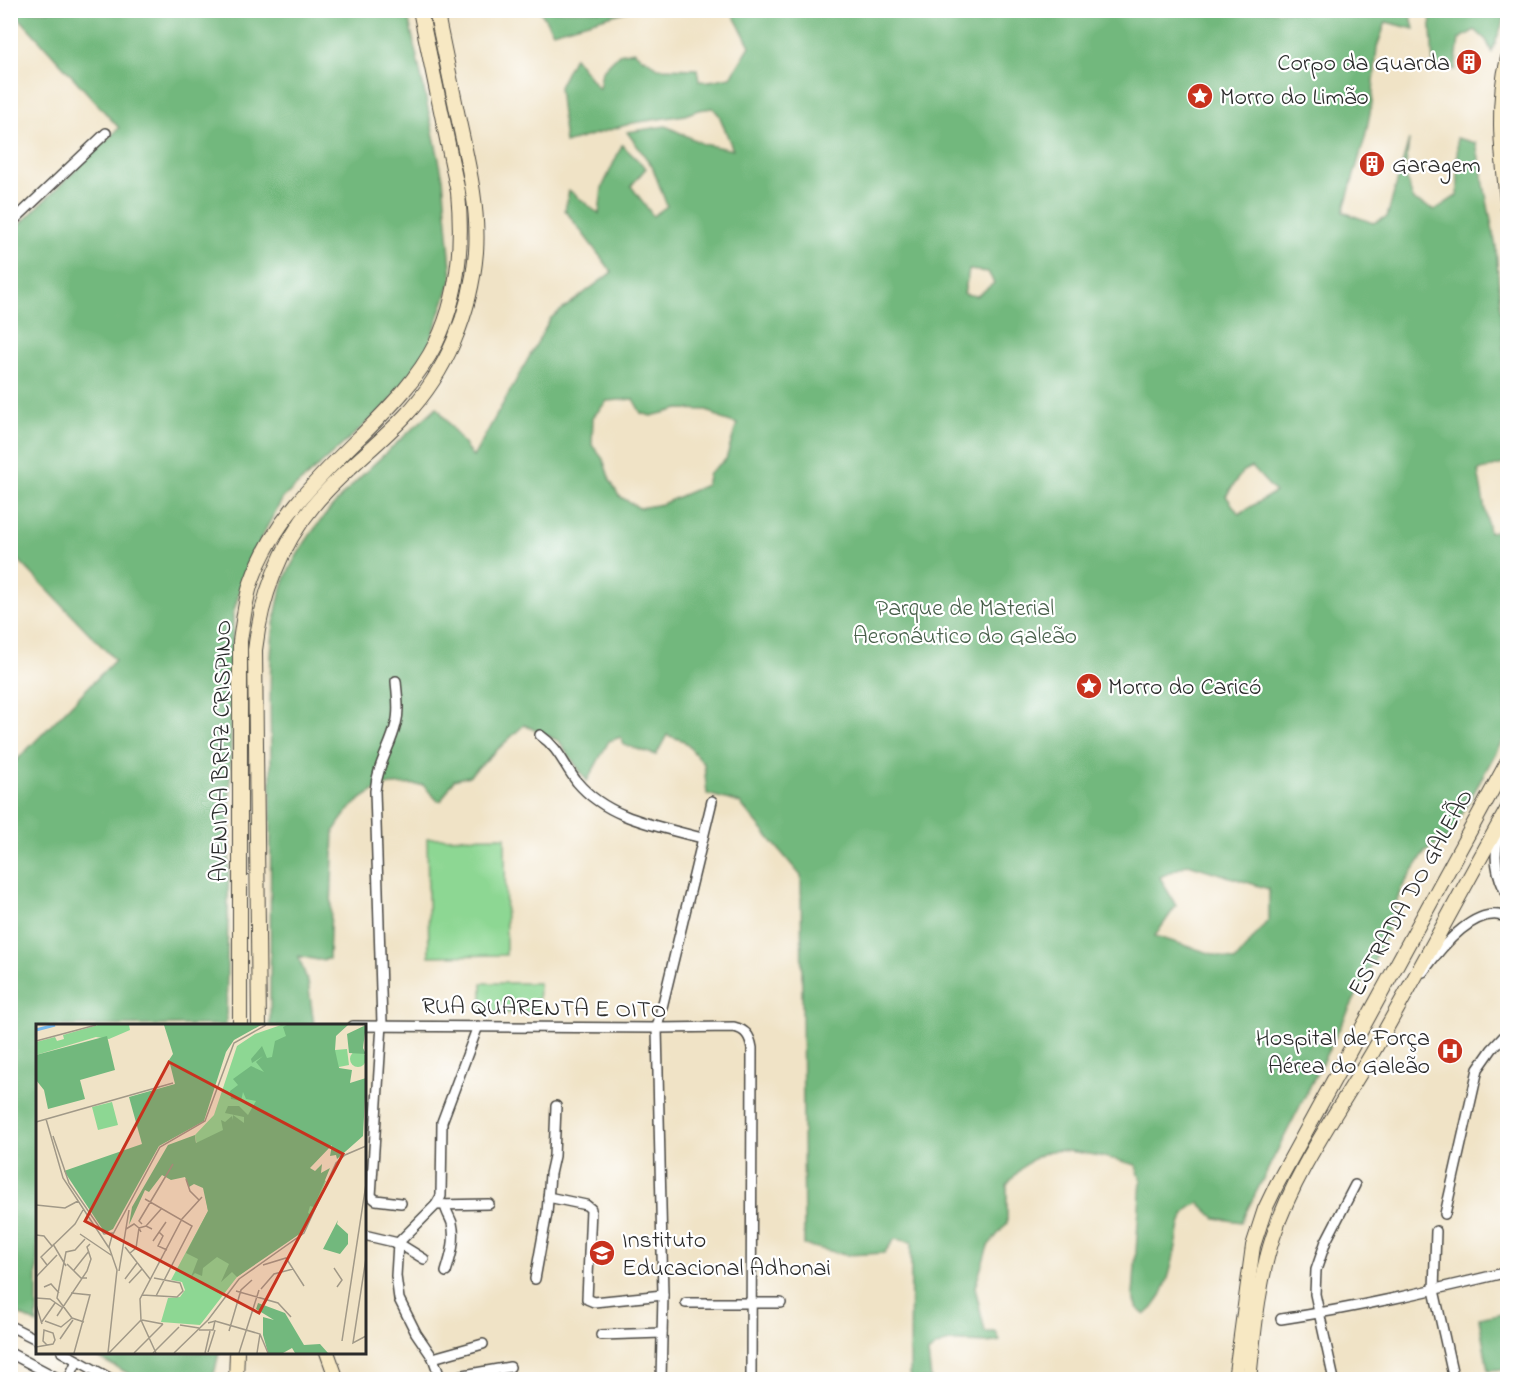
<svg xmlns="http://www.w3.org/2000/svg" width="1518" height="1390" font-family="'Indie Flower',sans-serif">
<rect width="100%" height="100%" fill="#fff"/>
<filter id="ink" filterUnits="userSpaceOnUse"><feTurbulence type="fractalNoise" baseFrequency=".0167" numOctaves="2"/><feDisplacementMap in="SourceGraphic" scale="12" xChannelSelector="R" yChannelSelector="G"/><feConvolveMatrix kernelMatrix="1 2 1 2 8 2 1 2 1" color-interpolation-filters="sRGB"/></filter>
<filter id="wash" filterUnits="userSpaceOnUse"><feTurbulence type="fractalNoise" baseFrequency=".008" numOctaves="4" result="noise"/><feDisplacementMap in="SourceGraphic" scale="24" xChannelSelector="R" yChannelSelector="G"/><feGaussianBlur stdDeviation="1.35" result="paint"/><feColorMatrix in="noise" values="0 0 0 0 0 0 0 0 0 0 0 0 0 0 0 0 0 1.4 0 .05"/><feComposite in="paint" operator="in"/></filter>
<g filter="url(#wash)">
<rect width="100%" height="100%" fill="#f0e3c6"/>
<g fill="#8dd793" stroke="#5c815f" stroke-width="1.5">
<polygon points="505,837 506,955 429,956 427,838"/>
<polygon points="482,983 539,983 538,1013 482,1013"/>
</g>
<g fill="#72b87d" stroke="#4e7254" stroke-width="1.5" fill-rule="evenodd">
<polygon points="13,11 407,11 443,178 452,278 428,348 388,404 283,498 262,536 243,580 233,614 226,1025 38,1026 37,1324 11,1310 11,766 115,660 11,552 11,233 119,128"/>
<polygon points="540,11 628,11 553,32"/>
<path d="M 731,11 L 1410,11 L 1414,29 L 1386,22 L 1377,47 L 1372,103 L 1365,138 L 1343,212 L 1373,223 L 1387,217 L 1409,140 L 1405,173 L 1413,200 L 1435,210 L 1458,195 L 1457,138 L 1476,143 L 1496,247 L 1507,403 L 1507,463 L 1478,471 L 1489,532 L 1507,530 L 1506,734 L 1450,836 L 1425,852 L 1401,889 L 1380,949 L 1241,1222 L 1215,1218 L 1199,1203 C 1195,1205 1190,1207 1187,1211 C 1180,1219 1179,1231 1177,1242 C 1172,1265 1166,1300 1145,1315 L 1138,1309 L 1133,1295 L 1141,1180 L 1136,1165 C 1118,1160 1063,1146 1047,1152 C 1030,1158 1018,1171 1007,1185 L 1007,1223 L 988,1246 L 975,1287 L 985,1332 L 996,1332 L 1000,1341 C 974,1348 950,1332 928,1353 L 931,1379 L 912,1379 L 910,1374 L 911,1242 L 895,1239 L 884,1253 L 847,1255 L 804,1245 L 801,876 L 740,803 L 707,794 L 704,764 L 684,741 L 667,735 L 656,755 L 624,745 L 621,737 L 609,741 L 587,781 L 559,741 L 524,725 L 469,776 L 454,780 L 441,801 L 438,801 L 423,785 C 412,785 396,783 386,786 C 362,794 346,810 334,831 L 329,959 L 318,960 L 298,956 L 308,982 L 314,1025 L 270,1026 C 270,939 270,853 271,767 C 271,711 264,620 289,570 C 323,503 383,456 437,407 L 473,457 L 551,318 L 612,272 L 565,210 L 569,190 L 599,214 L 602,188 L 622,145 L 646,168 L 631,186 L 653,216 L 667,206 L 652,166 L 627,132 L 666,126 L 703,144 L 733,150 L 719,115 L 713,108 L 698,110 L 685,115 L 633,123 L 565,143 L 559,87 L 574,57 L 599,89 L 602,71 L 619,54 L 634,51 L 643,59 L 644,58 L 658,68 L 697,69 L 699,81 C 709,83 720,78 731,77 L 750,46 ZM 969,270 L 988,272 L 994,283 L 977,296 L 964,294 ZM 633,399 L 641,413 L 651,416 L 679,409 L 707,410 L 722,419 L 737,424 L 726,459 L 709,473 L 706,485 L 662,504 L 639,508 L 619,496 L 610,480 L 603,459 L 592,445 L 593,417 L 607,401 ZM 1252,467 L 1275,492 L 1239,514 L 1226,496 L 1242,472 ZM 1188,864 L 1269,889 L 1269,919 L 1235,961 L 1155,936 L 1176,906 L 1160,877 Z"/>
<polygon points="1430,11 1507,11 1492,52 1486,40 1475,30 1459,39 1455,70 1433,65"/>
<polygon points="1507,1312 1507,1369 1488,1370 1479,1318"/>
<polygon points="89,1353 219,1352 219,1353 213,1379 139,1379"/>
</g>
</g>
<g filter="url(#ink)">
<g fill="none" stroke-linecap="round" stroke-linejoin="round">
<g stroke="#494742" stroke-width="12">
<g id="street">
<polyline points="10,224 106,133"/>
<path d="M 396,681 C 397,695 400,710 396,724 C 390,749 378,762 375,791 L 382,1024 L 371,1196 L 376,1200 L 401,1203"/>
<path d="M 540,735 C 559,748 563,764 577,782 C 608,819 658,826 702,838"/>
<path d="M 1501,832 C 1492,853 1496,876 1508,896"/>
<path d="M 1423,972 C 1439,950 1476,902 1508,918"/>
<path d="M 353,1026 L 657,1028 L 734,1027 C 746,1030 750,1036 752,1048 L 751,1380"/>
<polyline points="548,1197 586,1205 591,1209 587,1299 594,1302 663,1295"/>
<polyline points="436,1205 441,1196 442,1122 478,1026"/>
<path d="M 445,1205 C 446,1212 450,1217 452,1223 C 456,1240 451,1256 446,1272"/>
<polyline points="1445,1214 1478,1069 1492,1049 1508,1032"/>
<polyline points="1436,1231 1434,1290 1454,1380"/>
<polyline points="364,1235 398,1243 396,1276 399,1299 416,1333 433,1358 441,1380"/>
<polyline points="424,1259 398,1243 436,1205 489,1204"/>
<polyline points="535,1279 547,1213 550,1174 554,1156 556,1106"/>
<polyline points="686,1303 781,1303"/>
<path d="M 1281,1319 C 1357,1308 1433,1290 1508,1272"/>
<polyline points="10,1326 38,1340"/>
<polyline points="601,1335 662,1333"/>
<polyline points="62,1352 113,1380"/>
<polyline points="10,1353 61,1380"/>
<polyline points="433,1358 483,1344"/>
<polyline points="441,1379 510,1367"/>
<polyline points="68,1380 77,1361"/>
<polyline points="661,1380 663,1295 657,1028 712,801"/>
<polyline points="1334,1380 1315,1294 1316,1270 1326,1241 1355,1185"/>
</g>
</g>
<g stroke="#494742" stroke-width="16">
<g id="secondary">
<path d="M 1508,58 C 1495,108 1503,160 1508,211"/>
<path d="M 240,1026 L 240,641 C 243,622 245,601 251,583 C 272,522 317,479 362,435 C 390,407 418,379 436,343 C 459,296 463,244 458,192 L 420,10"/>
<path d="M 259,1026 L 255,650 C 261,598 280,546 314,505 C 341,472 376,447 405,416 C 447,372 471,312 476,252 C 479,210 469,167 460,126 C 452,88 444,49 436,10"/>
<polyline points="327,1352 337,1380"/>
<polyline points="236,1380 237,1352"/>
<polyline points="1235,1380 1253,1246 1265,1209 1277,1184 1508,761"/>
<path d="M 1249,1380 C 1254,1331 1258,1283 1273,1237 C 1295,1170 1339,1110 1374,1050 C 1420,970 1463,888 1508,808"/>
</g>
</g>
<use href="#street" stroke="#fff" stroke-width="9"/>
<use href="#secondary" stroke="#f7e8c3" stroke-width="14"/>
</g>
</g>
<defs>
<g id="building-disc" transform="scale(1.35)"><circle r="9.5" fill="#c8321e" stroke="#fff"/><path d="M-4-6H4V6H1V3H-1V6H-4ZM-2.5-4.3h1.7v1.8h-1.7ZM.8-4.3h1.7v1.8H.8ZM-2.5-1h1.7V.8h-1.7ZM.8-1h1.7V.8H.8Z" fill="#fff"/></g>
<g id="sight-disc" transform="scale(1.35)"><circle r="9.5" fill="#c8321e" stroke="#fff"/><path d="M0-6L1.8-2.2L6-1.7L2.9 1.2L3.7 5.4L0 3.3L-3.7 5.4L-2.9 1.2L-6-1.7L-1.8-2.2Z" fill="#fff"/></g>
<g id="hospital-disc" transform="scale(1.35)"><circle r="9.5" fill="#c8321e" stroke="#fff"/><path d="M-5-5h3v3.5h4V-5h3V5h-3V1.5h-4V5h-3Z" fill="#fff"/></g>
<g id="school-disc" transform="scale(1.35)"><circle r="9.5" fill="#c8321e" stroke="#fff"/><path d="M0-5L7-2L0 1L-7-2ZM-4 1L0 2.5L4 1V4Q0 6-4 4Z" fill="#fff"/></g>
</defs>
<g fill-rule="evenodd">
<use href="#building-disc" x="1469" y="62"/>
<use href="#sight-disc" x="1200" y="96"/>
<use href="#building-disc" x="1372" y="164"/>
<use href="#sight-disc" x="1089" y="686"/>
<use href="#hospital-disc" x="1450" y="1051"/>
<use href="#school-disc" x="602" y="1253"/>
</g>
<g text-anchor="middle" stroke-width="4.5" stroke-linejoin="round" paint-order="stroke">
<g font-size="24" fill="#2b2b2b" stroke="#fff" text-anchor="start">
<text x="1450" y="70" text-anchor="end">Corpo da Guarda</text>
<text x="1220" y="104">Morro do Limão</text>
<text x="1392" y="172">Garagem</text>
<text x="1108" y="694">Morro do Caricó</text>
<text x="1430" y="1045" text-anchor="end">Hospital de Força<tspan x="1430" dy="28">Aérea do Galeão</tspan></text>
<text x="622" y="1247">Instituto<tspan x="622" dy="28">Educacional Adhonai</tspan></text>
</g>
<g font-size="24" fill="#485f4a" stroke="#fff">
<text x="965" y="615">Parque de Material<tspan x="965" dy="28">Aeronáutico do Galeão</tspan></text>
</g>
<g font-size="24" fill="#2b2b2b" stroke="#fff">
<text transform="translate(220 751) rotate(-89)" y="8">AVENIDA BRAZ CRISPINO</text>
<text transform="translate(1410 892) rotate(-61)" y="8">ESTRADA DO GALEÃO</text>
<text transform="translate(544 1007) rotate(1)" y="8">RUA QUARENTA E OITO</text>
</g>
</g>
<g transform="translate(36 1024)">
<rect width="330" height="330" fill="#f0e3c6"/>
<path d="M 62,1 L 93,1 L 94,6 L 73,15 L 60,13 L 0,31 L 0,18 L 19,13 L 21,17 L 28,15 L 27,11 ZM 245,1 L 295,1 L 299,26 L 311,25 L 313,41 L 303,43 L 315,117 L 290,120 L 276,135 L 273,147 L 290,157 L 272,200 L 201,253 L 164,301 L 125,298 L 132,274 L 144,273 L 149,266 L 146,258 L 135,256 L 172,187 L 159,111 L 178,91 L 201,22 L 219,10 ZM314 35a8 8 0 1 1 16 0a8 8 0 1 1-16 0ZM 76,78 L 82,101 L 62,106 L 56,83 Z" fill="#8dd793"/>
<path d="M 128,1 L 225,1 L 198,16 L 190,28 L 168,97 L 123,122 L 77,205 L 69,209 L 28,147 L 106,120 L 93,73 L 139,60 L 133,36 L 137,30 ZM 251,1 L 312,1 L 300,12 L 299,26 L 303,44 L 316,46 L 314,59 L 330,54 L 327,112 L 301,135 L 300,131 L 294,132 L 296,121 L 274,144 L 279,147 L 286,140 L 285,149 L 294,144 L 278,183 L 274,182 L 272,189 L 276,191 L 268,207 L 201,253 L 196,248 L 185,258 L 193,240 L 181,233 L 167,244 L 166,252 L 159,249 L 155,253 L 162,235 L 150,229 L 172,187 L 167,164 L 158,160 L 153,163 L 149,153 L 135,156 L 126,151 L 113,168 L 109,166 L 93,201 L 96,183 L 132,121 L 159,111 L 160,119 L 187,106 L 185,96 L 189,98 L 196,92 L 197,96 L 197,91 L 208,99 L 208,93 L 189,89 L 192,82 L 203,82 L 212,91 L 220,77 L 210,75 L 207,68 L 205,77 L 195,75 L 194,67 L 202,61 L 197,55 L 215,42 L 228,48 L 220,38 L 227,32 L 216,39 L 215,35 L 226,22 L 231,34 L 236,33 L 239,17 L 250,12 L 247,3 ZM 330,1 L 327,24 L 330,30 L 313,29 L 311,10 ZM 71,12 L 79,46 L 44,56 L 49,75 L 12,85 L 8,66 L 0,56 L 0,31 ZM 302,196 L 301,200 L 312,210 L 312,220 L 304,230 L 287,225 ZM 222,279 L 249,289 L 268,321 L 284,320 L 292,329 L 259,329 L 256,324 L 247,329 L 232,329 L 227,311 L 227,293 L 238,296 L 220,285 Z" fill="#72b87d"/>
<path fill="none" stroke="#76b9ec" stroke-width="3" d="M 0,6 L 19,1"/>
<path fill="none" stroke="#a19988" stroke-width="1.5" d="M 0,17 L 60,1M 10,95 L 27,154 L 73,224M 0,98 L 137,59M 17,112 L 33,159 L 68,210 L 77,209M 150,155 L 154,167 L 163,176M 109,175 L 156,202 L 120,272M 0,181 L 29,184 L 42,177M 106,200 L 103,197 L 137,140M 110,202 L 126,184M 90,205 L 98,200 L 103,204 L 100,224 L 94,229M 105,208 L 103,204 L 110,202 L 116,205M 123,208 L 127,212 L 122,222 L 131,226M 44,210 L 75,231M 0,211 L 8,212 L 16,222M 117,217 L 130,198M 17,220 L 30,242M 89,223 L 114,255M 330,234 L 317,319 L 330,312M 31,240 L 45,254 L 51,254M 11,241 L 5,233 L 39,200 L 47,186M 227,241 L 250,234 L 268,262M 298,244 L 306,256 L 301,263M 38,246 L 53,227M 83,247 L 93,186M 0,253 L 21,231M 89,255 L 101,239M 93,259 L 106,245M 8,263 L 15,260 L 23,269M 225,265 L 238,250 L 257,245M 200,267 L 242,279 L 255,293M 35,269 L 54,271 L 38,329M 106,271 L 141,273 L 147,267 L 144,259 L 118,254M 0,274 L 14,275 L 27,284M 0,281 L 6,300M 21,292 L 51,247 L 55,235 L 51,223 L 54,220M 106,296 L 127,300M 9,297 L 25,303 L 36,294M 179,297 L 224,310 L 232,329M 48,298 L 36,294 L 21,274 L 30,228 L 39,226 L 49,215M 5,299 L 19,279M 144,301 L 163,304M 163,306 L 177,306 L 179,297 L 172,299M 193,307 L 205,266 L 216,256M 24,315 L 37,296M 306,317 L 330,160M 0,323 L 17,320 L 19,316 L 17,309 L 8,306 L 7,317 L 11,321M 172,328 L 179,306M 72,329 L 81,246 L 73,223 L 76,212 L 124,123 L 169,97 L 198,19 L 230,1M 73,329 L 105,296M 98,329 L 127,300M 117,329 L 143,303M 120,329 L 105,296 L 104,275 L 146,195 L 166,173M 138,329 L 172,296 L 203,255 L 268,209 L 300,139 L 309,131 L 330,122M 169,329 L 174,307M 203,329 L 223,266M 221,329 L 224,310"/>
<path fill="#c8321e" fill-opacity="0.15" stroke="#c8321e" stroke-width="3" d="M 133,38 L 307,130 L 223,289 L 49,197 Z"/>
<rect width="330" height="330" fill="none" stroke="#2b2b2b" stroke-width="3"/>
</g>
<rect width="1518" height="1390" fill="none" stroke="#fff" stroke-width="36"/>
</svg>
